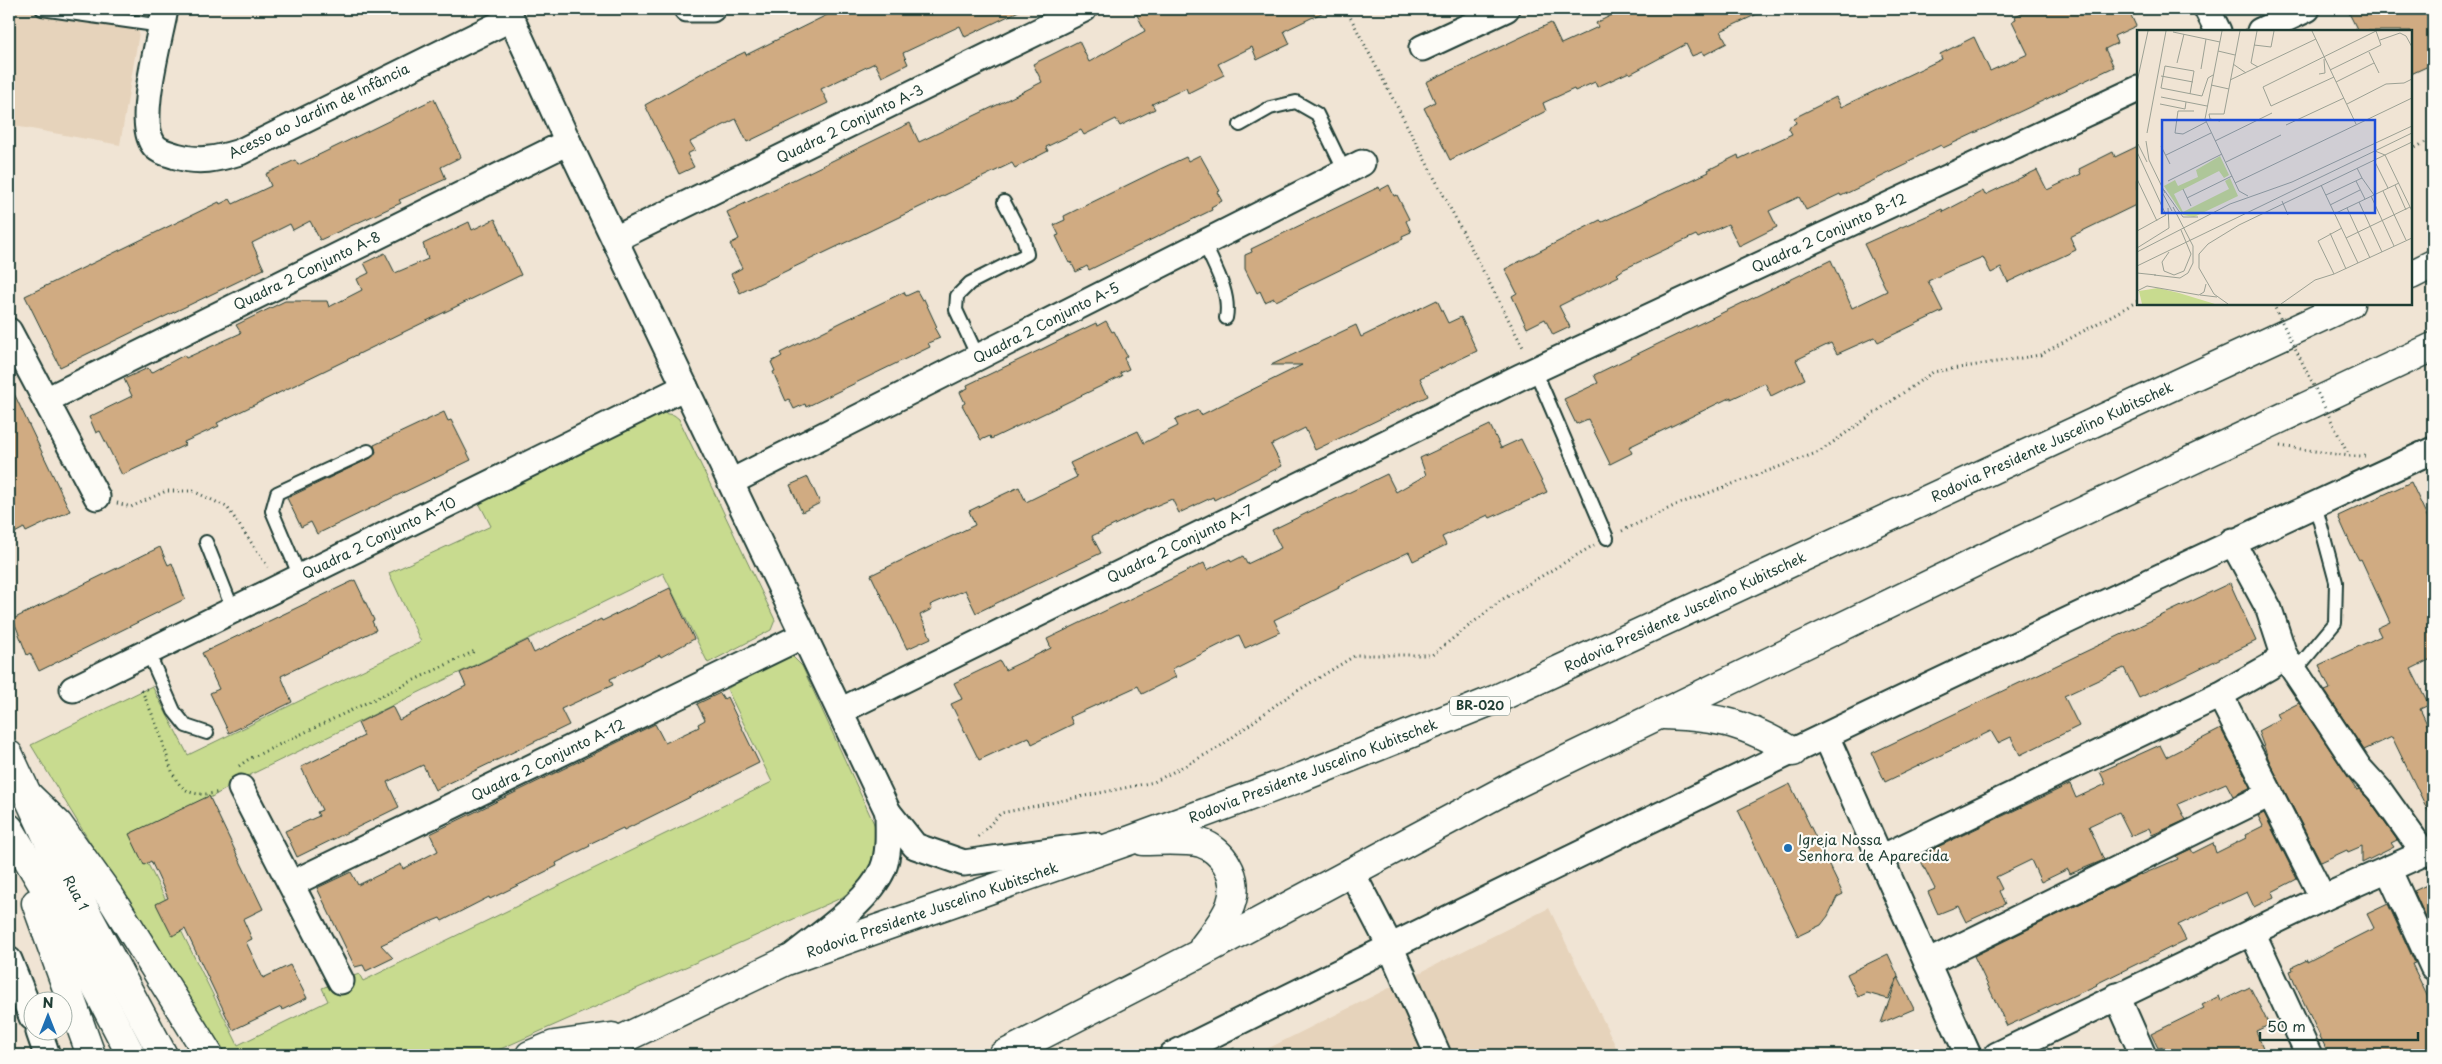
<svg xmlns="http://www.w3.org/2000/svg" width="2442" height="1064" font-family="'Playpen Sans',sans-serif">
<rect width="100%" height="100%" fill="#f0e4d4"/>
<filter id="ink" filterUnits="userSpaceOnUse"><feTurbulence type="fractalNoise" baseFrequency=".02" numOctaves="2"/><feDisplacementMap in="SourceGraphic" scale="10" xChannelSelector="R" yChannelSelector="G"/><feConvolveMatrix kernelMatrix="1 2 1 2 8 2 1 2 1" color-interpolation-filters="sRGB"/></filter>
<g filter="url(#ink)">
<g fill="#e6d3bb">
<polygon points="9,9 143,9 120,145 9,125"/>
<polygon points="1549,908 1620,1055 1255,1055"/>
</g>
<path fill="#c8db8f" stroke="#748c62" d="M 662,413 L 674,415 L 679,419 L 775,620 L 771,630 L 708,663 L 663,573 L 252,774 L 136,840 L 238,1045 L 328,1001 L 322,988 L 359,974 L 363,981 L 772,782 L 727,689 L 780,657 L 793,657 L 802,666 L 875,826 C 881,857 865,881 841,898 L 487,1055 L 219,1055 L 31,745 L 152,686 L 188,755 L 421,642 L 389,573 L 491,526 L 478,501 Z"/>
<g fill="#d0ab82" stroke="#1f3d34">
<polygon points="839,9 1023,9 965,37 960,26 903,53 908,64 882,77 875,63 821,89 828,103 747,142 736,119 690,142 695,150 687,154 694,167 679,174 645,105 711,68 745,52 746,55"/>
<polygon points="1146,9 1330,9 1284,31 1290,44 1257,60 1252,47 1218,64 1224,75 1188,93 1186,88 1152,104 1155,109 1120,126 1116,119 1084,135 1081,130 1046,147 1048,151 1015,168 1012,163 740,293 731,274 742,268 730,244 739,239 727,212 910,123 919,142 997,105 1042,82 1033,64 1079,41 1089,62 1145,31 1136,13"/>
<polygon points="1624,9 1768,9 1721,31 1727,43 1704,55 1702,52 1692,56 1686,44 1630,74 1629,72 1597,87 1595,82 1575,91 1574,89 1543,103 1546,111 1450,160 1424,108 1435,102 1426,82 1551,23 1561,44 1598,27 1596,23"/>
<polygon points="2031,9 2114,9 2116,14 2128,9 2136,26 2114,36 2117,43 2105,49 2114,67 1977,132 1943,148 1941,145 1907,162 1908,164 1841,196 1840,194 1806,210 1799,197 1769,211 1777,227 1739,246 1728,224 1698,238 1696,235 1624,269 1617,274 1619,276 1559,306 1570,327 1553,335 1545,319 1527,328 1512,296 1517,293 1505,269 1600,220 1602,222 1709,172 1708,170 1738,155 1739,159 1792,134 1788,127 1796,123 1794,118 1836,97 1841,107 1942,59 1940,54 1974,37 1990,71 2028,54 2012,21 2016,19 2015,16"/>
<polygon points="2358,9 2433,9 2433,64 2411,74 2411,31 2358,31 2349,13"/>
<polygon points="434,99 461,157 441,167 446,179 399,200 401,203 320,240 310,221 293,230 290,224 252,243 264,269 60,367 25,296 219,202 220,204 230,199 233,204 271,186 266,174 295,160 298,165"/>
<polygon points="2138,146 2138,204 2070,237 2076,250 2008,282 2001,268 1991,273 1983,257 1958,267 1928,281 1943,311 1878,342 1875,337 1837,354 1831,343 1796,360 1805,379 1771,396 1765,383 1731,399 1731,397 1629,447 1632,453 1610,464 1588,419 1576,424 1564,399 1598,383 1594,375 1831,260 1852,308 1887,291 1864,244 1942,209 1943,212 1983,191 1985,195 2037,170 2047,190 2081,174 2079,169 2113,152 2115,157"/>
<polygon points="1200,155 1220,191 1217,192 1222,201 1211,207 1212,210 1089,270 1087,266 1076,272 1071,262 1069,263 1056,236 1059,235 1054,225 1065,220 1064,216 1158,170 1186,157 1188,161"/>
<polygon points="1389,185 1394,196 1397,195 1409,219 1406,221 1411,232 1402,236 1403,239 1276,301 1274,298 1265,302 1260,291 1257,293 1245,269 1245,255 1252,252 1251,249 1379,187 1380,190"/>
<polygon points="495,219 521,275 217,423 219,426 184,442 185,445 122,475 100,431 96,433 89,417 132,396 124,379 148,368 151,373 184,355 186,358 241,333 236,325 285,301 327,301 329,307 362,290 357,279 369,273 364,263 385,253 395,273 428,259 423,244 469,222 472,230"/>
<polygon points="917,291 922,300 924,299 937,327 935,329 940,338 928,343 930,347 806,407 805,404 794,409 789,399 786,401 773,372 775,371 771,362 782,356 780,353 844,321 904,292 906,296"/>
<polygon points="1437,300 1448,323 1461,317 1477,351 1420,378 1428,396 1315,450 1305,428 1271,445 1282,466 1214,500 1213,497 1179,513 1172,499 1141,512 1092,536 1101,553 976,613 965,590 930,605 932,609 920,615 931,638 907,649 871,575 975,525 969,511 1002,495 1019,487 1026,502 1077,477 1070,463 1138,431 1144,443 1178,426 1175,420 1198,410 1201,415 1302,365 1271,365 1356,325 1361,337"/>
<polygon points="1106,321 1112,332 1114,331 1127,356 1124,358 1129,369 1120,373 1122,376 991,439 990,436 981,440 962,405 965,403 960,392 968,388 967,385 1096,323 1097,326"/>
<polygon points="9,383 70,511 26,532 24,528 9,536"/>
<polygon points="444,412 448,421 451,420 471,460 317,534 311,522 301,527 287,498 371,458 376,452 374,445"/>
<polygon points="1490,425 1501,448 1521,439 1547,492 1490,518 1488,515 1442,537 1446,545 1413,561 1409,552 1338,586 1339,588 1274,620 1280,632 1245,648 1239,635 1172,669 1176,677 1142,694 1138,686 1070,717 1073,724 1032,744 1029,737 979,760 951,704 962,699 954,683 1000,661 1005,670 1051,648 1047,639 1204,563 1207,570 1230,559 1231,562 1243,556 1247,564 1281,548 1272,530 1387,474 1396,492 1426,475 1420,458"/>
<polygon points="808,477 820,503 802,512 790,485"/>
<polygon points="2411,482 2433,529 2433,658 2411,669 2429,705 2420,709 2433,737 2433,821 2392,737 2364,750 2325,691 2330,689 2319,665 2381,636 2377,628 2390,622 2361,559 2359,560 2351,545 2338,516"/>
<polygon points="160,547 168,565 172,563 185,599 39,671 30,653 27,655 13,619"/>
<polygon points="355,580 374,620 372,621 376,630 281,676 292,702 229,733 210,693 219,689 202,653"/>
<polygon points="2230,583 2256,641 2139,698 2124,668 2064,696 2079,726 2020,755 2011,737 1998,743 1991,731 1885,782 1872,753"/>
<polygon points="670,588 694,639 661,657 660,655 610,679 613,685 561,709 569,725 435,790 423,765 387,782 399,807 297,857 285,831 319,816 317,812 322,810 301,767 364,736 358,723 392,706 399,720 466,686 460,673 528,640 534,653 601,619 602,621"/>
<polygon points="720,693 724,699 727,697 759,763 624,830 623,828 589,844 590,846 556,863 557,866 490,899 489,897 442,921 440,918 430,922 381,945 393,958 366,971 363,965 355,967 317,888 351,872 358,885 401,864 403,869 438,851 430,834 655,724 665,743 699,727 698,724 705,720 697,704"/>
<polygon points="2299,703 2357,790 2359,789 2368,799 2397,840 2391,843 2394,847 2362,863 2362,846 2348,852 2347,850 2321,862 2270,763 2258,731 2280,719 2277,714"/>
<polygon points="2221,729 2251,787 2233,796 2226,783 2178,804 2186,820 2152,835 2149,828 2131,836 2119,812 2089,826 2104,860 2070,874 2068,869 2041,882 2031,860 1996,877 2002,889 1999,891 2005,904 1966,922 1958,906 1938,914 1928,892 1935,889 1919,857 1927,852 2070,784 2076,798 2106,784 2100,772 2160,745 2166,757"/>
<polygon points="1790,784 1843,894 1837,897 1828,916 1821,925 1798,936 1738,810"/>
<polygon points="209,796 263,909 243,919 252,939 246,942 263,978 290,965 307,998 282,1010 281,1007 233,1030 185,929 172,936 156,904 168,898 151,861 144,865 129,834"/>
<polygon points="2264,813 2297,879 2272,892 2274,897 2254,907 2247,892 2178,925 2186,940 2096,984 2097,985 2007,1026 1974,956 2140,874 2141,875 2178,859 2176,856 2191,849 2193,853 2213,843 2216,853 2246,838 2245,835 2263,826 2258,816"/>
<polygon points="2433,882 2433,933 2414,891"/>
<polygon points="2388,904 2415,963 2412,964 2433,1008 2433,1055 2329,1055 2294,982 2290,971 2293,970 2292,967 2307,960 2307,962 2374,928 2367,914"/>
<polygon points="1888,954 1898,976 1888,999 1867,993 1858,997 1847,974"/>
<polygon points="1898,977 1914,1009 1881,1023"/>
<polygon points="2250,987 2269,1025 2256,1031 2266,1055 2169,1055 2165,1047 2158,1048 2151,1034 2204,1008 2202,1005 2219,996 2221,1001"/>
</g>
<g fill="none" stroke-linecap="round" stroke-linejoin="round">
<g stroke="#1f3d34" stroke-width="16">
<g id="service">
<polyline points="42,9 162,26"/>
<polyline points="1240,125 1270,108 1296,102 1317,114 1345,172"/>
<path d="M 1204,243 C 1214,266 1231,293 1226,318"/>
<polyline points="978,357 956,310 957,296 970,283 1027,254 1024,240 1004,202"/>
<polyline points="1535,370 1607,538"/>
<polyline points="206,542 233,610"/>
<polyline points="300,577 272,511 277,493 368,451"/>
<polyline points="148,652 174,711 186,726 207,733"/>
<polyline points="2295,671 2335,623 2336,582 2315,504"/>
</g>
</g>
<g stroke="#1f3d34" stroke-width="29">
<g id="minor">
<path d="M 165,9 C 160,39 136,119 153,144 C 158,152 168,153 176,156 C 199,163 217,159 240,152 L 510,19"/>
<polyline points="507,9 568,142 888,812 915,846 964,863 1094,845"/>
<polyline points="687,9 712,9"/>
<polyline points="2207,9 2218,31"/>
<polyline points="2260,31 2307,9"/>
<polyline points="1422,48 1506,9"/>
<polyline points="615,239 1084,9"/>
<polyline points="9,331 97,497"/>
<polyline points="46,400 568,142"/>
<polyline points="731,482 1362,163"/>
<polyline points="2284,655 2359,768 2379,790 2424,853"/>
<polyline points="73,689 685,387"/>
<polyline points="2220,695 2323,898"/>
<polyline points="840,711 1520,377 2138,89"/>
<polyline points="1826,736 1968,1055"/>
<polyline points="241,788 341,981"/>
<polyline points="1881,858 2220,695 2269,667 2284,655 2269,609 2232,541"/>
<polyline points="2388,869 2433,967"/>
<polyline points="1351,871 1390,946 1438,1055"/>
<polyline points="291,884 804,635"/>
<polyline points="2252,932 2309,1055"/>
<path d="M 792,957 C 821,933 868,903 883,869 C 890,852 888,830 888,812"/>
<polyline points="9,960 32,1017"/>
<polyline points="1927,963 2270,794"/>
<polyline points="2117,996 2143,1055"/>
<polyline points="39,1032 47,1055"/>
<path d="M 1172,1055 C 1589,847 2010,645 2433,450"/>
<polyline points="1997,1055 2323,898 2433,849"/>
</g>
</g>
<g stroke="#1f3d34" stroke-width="31">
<g id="secondary">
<polyline points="9,755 53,850 163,1055"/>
<polyline points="9,828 43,885 131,1055"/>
<polyline points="36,903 91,1055"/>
</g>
</g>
<g stroke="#1f3d34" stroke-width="31">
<g id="trunk">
<polyline points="2411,275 2433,264"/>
<path d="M 1664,715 C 1720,717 1745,723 1793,752"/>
<polyline points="28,795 58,824 111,898 209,1055"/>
<path d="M 1143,841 C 1160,841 1185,839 1201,843 C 1211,846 1222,855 1227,865 C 1245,896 1223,921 1204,946"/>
<polyline points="530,1055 554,1045 612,1037"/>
<polyline points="589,1055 786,961 1131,840 1302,777 1494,700 2350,304"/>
<polyline points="1003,1055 1197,955 1516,784 2013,544 2433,347"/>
</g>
</g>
<g stroke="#1f3d34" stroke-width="3" stroke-dasharray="1 4" stroke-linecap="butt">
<polyline points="1346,9 1524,349"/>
<polyline points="2411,150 2433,138"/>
<polyline points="2280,446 2349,456 2365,456"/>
<polyline points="117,503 131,507 166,491 193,491 227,507 268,567"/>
<polyline points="1622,531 1676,505 1819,452 1933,372 2040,355 2138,301"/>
<path d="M 147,689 L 142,691 C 148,705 155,720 160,734 C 173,770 172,803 220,792"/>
<polyline points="239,766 249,759 475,651"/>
<polyline points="978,837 1001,813 1154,782 1218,748 1281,701 1356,655 1432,655 1503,599 1594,545"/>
<polyline points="1233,1048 1236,1055"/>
</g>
<use href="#service" stroke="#fdfcf7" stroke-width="12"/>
<use href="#minor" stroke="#fdfcf7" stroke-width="25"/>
<use href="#secondary" stroke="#fdfcf7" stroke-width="28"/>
<use href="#trunk" stroke="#fdfcf7" stroke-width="28"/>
<polyline stroke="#1f3d34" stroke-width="3" stroke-dasharray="1 4" stroke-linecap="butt" points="2273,304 2349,456"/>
</g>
</g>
<circle fill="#1f6fb2" stroke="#fdfcf7" stroke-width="2" cx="1788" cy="848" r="5"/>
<g text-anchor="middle" stroke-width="4.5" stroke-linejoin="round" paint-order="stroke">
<rect fill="#fdfcf7" stroke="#62766e" stroke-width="1" x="1450" y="696.5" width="60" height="19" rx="4"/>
<g font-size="12" font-weight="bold" fill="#1f3d34">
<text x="1480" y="710">BR-020</text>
</g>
<g font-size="14" fill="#1f3d34" stroke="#fdfcf7">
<text transform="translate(319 111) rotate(-26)" y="5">Acesso ao Jardim de Infância</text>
<text transform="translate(850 124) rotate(-26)" y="5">Quadra 2 Conjunto A-3</text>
<text transform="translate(1829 233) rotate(-25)" y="5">Quadra 2 Conjunto B-12</text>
<text transform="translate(307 271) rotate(-26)" y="5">Quadra 2 Conjunto A-8</text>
<text transform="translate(1046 323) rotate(-27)" y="5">Quadra 2 Conjunto A-5</text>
<text transform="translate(2052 442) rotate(-25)" y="5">Rodovia Presidente Juscelino Kubitschek</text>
<text transform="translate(379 538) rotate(-26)" y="5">Quadra 2 Conjunto A-10</text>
<text transform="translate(1180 544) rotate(-26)" y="5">Quadra 2 Conjunto A-7</text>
<text transform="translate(1685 612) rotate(-25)" y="5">Rodovia Presidente Juscelino Kubitschek</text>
<text transform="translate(548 760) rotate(-26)" y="5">Quadra 2 Conjunto A-12</text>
<text transform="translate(1313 771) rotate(-21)" y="5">Rodovia Presidente Juscelino Kubitschek</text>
<text transform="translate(76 893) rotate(62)" y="5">Rua 1</text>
<text transform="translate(932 910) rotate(-19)" y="5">Rodovia Presidente Juscelino Kubitschek</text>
</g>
<g font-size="14" fill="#1f3d34" stroke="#fdfcf7" text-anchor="start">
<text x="1798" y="845">Igreja Nossa<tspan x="1798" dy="16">Senhora de Aparecida</tspan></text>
</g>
</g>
<g transform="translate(2137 30)">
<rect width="275" height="275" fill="#f0e4d4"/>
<path d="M 83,126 L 92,145 L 87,148 L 82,141 L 37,164 L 46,182 L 92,159 L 88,151 L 93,148 L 101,166 L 57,187 L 46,185 L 27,156 L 38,150 L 41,156 L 61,147 L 59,140 ZM 21,258 L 42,263 L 78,274 L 5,274 L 2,261 Z" fill="#c8db8f"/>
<path fill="none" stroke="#9ca194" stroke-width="1" d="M 85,1 L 68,89 L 102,161 L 111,166M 120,1 L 114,33 L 121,37M 175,1 L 219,94M 36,2 L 83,12M 243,10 L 263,3 L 269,6 L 275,17M 117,15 L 134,17 L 137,1M 81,21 L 98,25M 232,22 L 242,43M 40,33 L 47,4M 96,34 L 109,43M 64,39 L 69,9M 193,40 L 244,15 L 239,1M 182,44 L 188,43 L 187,29M 24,46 L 56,52M 197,47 L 134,76 L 126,57 L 239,1M 93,50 L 179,9M 0,52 L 11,1M 199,52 L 237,33M 74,55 L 92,59M 53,64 L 57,41 L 28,36 L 24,58 L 65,66 L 71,48 L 76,45M 24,67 L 70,76M 23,74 L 48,79 L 49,72M 210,74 L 249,54 L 267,53 L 275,49M 57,81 L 41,81 L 38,103 L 46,104 L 69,92M 83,91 L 73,89 L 72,84 L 87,84 L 103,1M 149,95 L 207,68M 10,103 L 29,1M 9,111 L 12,130 L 28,163M 78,111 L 135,83M 1,114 L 10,132M 24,116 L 33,134M 238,121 L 248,125 L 275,181M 0,122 L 29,185 L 0,201M 29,125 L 74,103M 237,130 L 251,158M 89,132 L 144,105M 225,148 L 237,165M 0,149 L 20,191M 31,151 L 85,124M 219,151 L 228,169M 98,153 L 275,68M 184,155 L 221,233M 258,155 L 269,180M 46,159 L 54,176M 27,160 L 46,187 L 61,187M 246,161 L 269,210M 25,162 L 35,181M 189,165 L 225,148 L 220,138M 234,166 L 257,216M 50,168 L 95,146M 145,171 L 151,185M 222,172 L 245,222M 193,175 L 223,160M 210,178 L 233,228M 197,184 L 262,153M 205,198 L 181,211 L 197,244 L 275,208M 193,203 L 209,239M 209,208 L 273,177M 0,218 L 32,198 L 31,178M 0,222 L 93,174 L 155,152 L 275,96M 32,222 L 25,232 L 27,241 L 37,245 L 47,241 L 54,224 L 44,200M 0,236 L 275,103M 0,243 L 19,245M 17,245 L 43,248 L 51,243 L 56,233 L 56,216 L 36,177M 0,261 L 10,256 L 62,265 L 67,262 L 69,254M 63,265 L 80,267M 91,274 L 77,264 L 62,238 L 62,224 L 71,214 L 102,195 L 275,112M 144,274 L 178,250 L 197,244"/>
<path fill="#1d4ed8" fill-opacity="0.15" stroke="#1d4ed8" stroke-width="2.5" d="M 25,90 L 238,90 L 238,183 L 25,183 Z"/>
<rect width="275" height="275" fill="none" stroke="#1f3d34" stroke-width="2.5"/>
</g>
<rect width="2442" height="1064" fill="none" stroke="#fdfcf7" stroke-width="30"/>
<rect x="15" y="15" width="2412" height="1034" fill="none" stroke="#1f3d34" stroke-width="2" filter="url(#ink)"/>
<g transform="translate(48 1016)"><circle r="24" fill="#fdfcf7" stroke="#a4b0a9"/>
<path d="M0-4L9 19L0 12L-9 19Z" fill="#1f6fb2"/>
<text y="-8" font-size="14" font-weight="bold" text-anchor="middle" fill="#1f3d34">N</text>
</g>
<path d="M2260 1032v8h158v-8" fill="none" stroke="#1f3d34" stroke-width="2.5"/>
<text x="2267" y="1032" font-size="15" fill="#1f3d34" stroke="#fdfcf7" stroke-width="4" paint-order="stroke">50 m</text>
</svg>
